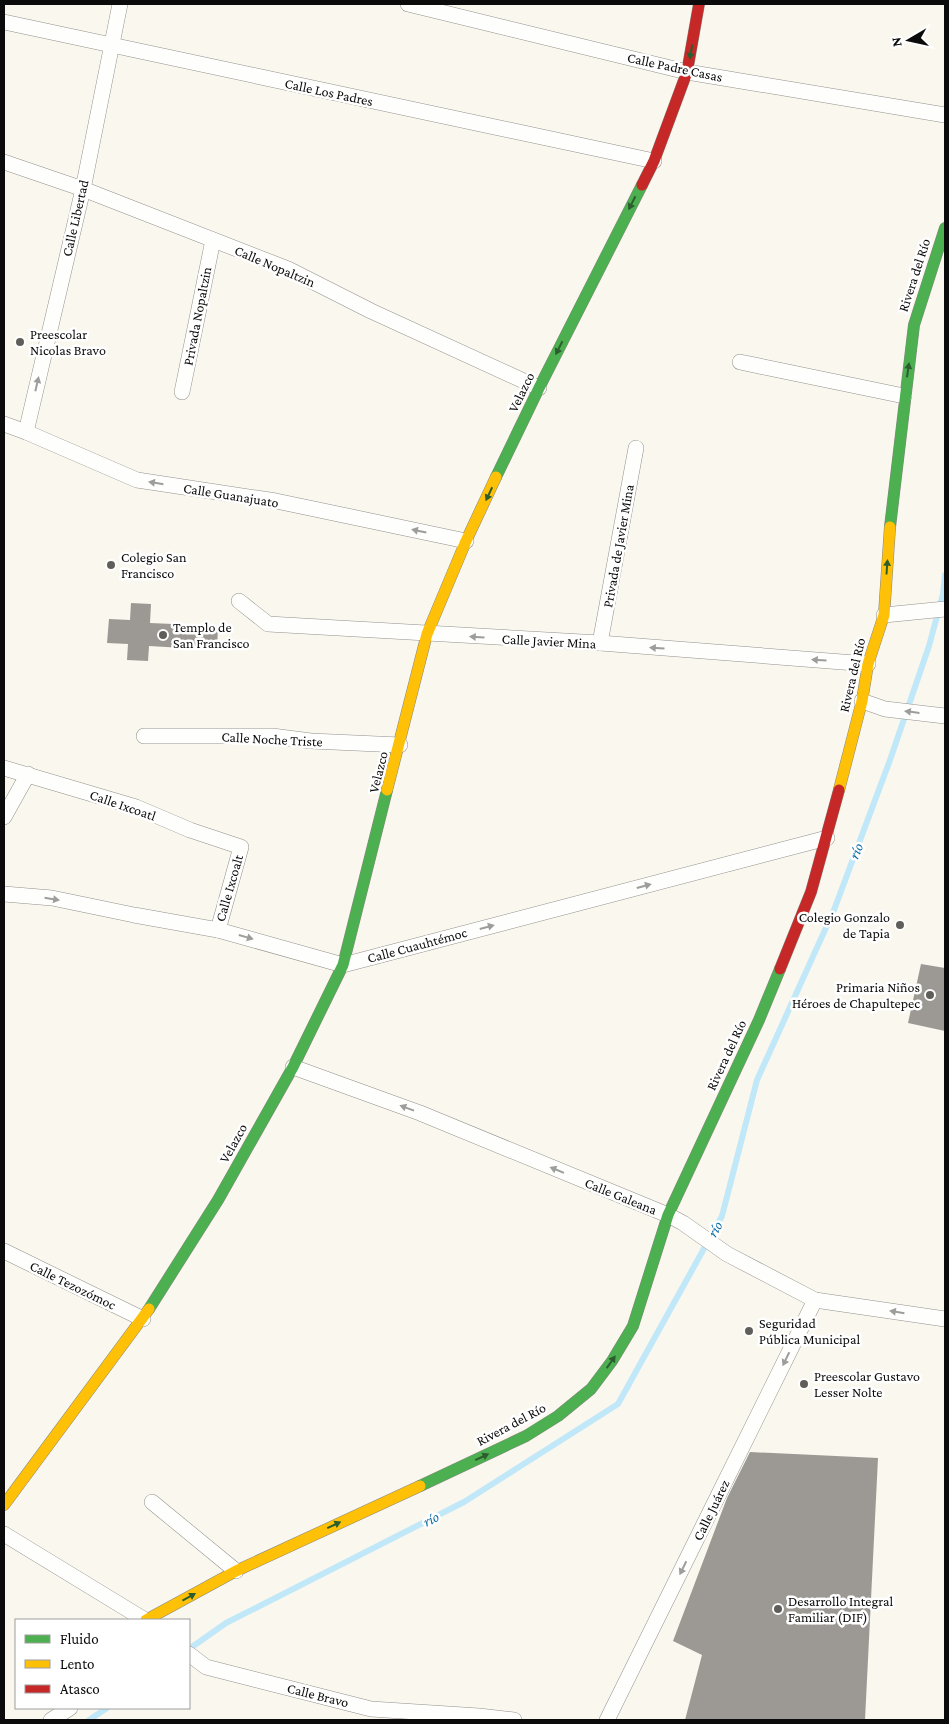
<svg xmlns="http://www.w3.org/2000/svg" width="949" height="1724" font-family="'Crimson Pro',serif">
<rect width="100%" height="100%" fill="#faf7ee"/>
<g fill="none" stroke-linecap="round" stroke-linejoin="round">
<g stroke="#c1e8f8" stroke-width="6">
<polyline points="189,1649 226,1623 464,1502 618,1404 722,1216 757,1080 834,910 890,760 929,646 943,594 945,575"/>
<polyline points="89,1720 107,1708"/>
</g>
</g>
<g fill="#9c9994">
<polygon points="131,603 151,604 150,623 218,626 217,650 149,646 148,661 127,660 128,644 107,643 109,619 130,620"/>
<polygon points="921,964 945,968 945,1031 908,1023"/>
<polygon points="750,1452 878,1458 865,1720 685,1720 702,1655 673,1641 727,1498"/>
</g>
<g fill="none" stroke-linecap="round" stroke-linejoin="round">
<g stroke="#93918d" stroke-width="16">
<g id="street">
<polyline points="408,4 687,72 945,115"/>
<polyline points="4,22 654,161"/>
<polyline points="4,162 83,189 288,269 371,311 539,388"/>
<polyline points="740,362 904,396"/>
<polyline points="182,392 213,240"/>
<polyline points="4,424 26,432 137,480 276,501 466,541"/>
<polyline points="26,432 83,189 120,4"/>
<polyline points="239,601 268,624 600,643 868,664"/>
<polyline points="884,615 945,609"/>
<polyline points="600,643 636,448"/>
<polyline points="862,701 885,709 945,716"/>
<polyline points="144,736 272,736 311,741 400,745"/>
<polyline points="4,768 136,807 190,830 241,847 218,930"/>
<polyline points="4,817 28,774"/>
<polyline points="4,894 52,898 134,915 218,930 343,965 827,838"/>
<polyline points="293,1067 420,1113 668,1215 683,1223 727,1254 815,1300 945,1319"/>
<polyline points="4,1251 143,1319"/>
<polyline points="152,1502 236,1571"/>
<polyline points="4,1534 145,1620"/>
<polyline points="189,1654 206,1667 371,1709 479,1716 514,1720"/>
<polyline points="51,1720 70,1708"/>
<polyline points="607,1720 815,1300"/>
</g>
</g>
<g stroke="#898884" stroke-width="12">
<g id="fast">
<polyline points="496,477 539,388 642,185"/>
<polyline points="890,527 914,325 945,228"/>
<polyline points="149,1309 218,1200 293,1067 343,965 387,790"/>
<polyline points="420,1486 526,1436 558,1416 591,1389 612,1361 633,1326 668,1215 759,1020 780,969"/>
</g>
</g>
<g stroke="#898884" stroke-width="12">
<g id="slow">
<polyline points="387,790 427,634 466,541 496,477"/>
<polyline points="839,790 862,701 868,664 884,615 890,527"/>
<polyline points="4,1505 149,1309"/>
<polyline points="146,1620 236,1571 420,1486"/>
</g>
</g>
<g stroke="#898884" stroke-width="12">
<g id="jam">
<polyline points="642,185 654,161 687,72 699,4"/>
<polyline points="780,969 811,892 839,790"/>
</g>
</g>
<use href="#street" stroke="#fefefc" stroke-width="15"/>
<use href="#fast" stroke="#4caf50" stroke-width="11"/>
<use href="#slow" stroke="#ffc107" stroke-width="11"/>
<use href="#jam" stroke="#c62828" stroke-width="11"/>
</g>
<defs><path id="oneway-solid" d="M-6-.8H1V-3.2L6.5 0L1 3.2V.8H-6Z" transform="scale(1.25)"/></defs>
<g fill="#2c5d2e">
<use href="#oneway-solid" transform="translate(691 52) rotate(100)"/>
<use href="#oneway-solid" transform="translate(632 203) rotate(117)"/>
<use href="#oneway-solid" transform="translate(559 348) rotate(117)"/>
<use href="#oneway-solid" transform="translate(908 370) rotate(-82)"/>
<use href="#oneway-solid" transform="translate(489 494) rotate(115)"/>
<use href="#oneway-solid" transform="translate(887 567) rotate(-86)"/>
<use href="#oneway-solid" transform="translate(611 1362) rotate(-55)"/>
<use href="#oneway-solid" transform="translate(482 1457) rotate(-25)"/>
<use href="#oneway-solid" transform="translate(334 1525) rotate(-25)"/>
<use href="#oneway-solid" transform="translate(189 1597) rotate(-29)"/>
</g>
<g fill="#9d9d9c">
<use href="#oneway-solid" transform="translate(37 384) rotate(-77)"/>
<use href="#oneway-solid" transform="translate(156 483) rotate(-171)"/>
<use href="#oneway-solid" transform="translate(419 531) rotate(-168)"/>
<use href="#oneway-solid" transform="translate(477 637) rotate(-177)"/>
<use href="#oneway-solid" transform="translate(657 648) rotate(-176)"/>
<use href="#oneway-solid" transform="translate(819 660) rotate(-176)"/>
<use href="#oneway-solid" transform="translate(912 712) rotate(-173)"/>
<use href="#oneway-solid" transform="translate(644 886) rotate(-15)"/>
<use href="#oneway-solid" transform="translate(52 899) rotate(9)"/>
<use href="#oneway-solid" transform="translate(487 927) rotate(-15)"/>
<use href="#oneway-solid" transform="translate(246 937) rotate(16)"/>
<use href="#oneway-solid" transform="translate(407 1108) rotate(-160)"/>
<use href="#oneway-solid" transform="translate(557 1170) rotate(-158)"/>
<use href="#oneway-solid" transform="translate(897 1312) rotate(-171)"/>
<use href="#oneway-solid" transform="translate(786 1359) rotate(116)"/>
<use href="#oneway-solid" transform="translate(683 1568) rotate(116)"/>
</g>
<g fill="#5f5e5a" stroke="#fff" stroke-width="2">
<circle cx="20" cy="342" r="5"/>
<circle cx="111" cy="565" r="5"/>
<circle cx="163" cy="635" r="5"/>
<circle cx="900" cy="925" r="5"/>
<circle cx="930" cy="995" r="5"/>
<circle cx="749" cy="1331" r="5"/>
<circle cx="804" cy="1384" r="5"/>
<circle cx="778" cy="1609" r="5"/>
</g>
<g text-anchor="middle" stroke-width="5" stroke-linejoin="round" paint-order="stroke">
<g font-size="14" fill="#0b0b0b" stroke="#fff">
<text transform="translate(675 67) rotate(12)" y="5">Calle Padre Casas</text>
<text transform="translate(329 92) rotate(12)" y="5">Calle Los Padres</text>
<text transform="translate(75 218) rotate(-77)" y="5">Calle Libertad</text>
<text transform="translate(275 266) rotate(23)" y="5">Calle Nopaltzin</text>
<text transform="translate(914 275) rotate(-72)" y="5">Rivera del Río</text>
<text transform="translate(197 316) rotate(-79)" y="5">Privada Nopaltzin</text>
<text transform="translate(521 392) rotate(-64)" y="5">Velazco</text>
<text transform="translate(231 495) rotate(9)" y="5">Calle Guanajuato</text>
<text transform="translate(618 546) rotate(-80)" y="5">Privada de Javier Mina</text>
<text transform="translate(549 641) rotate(3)" y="5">Calle Javier Mina</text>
<text transform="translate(852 675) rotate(-77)" y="5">Rivera del Río</text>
<text transform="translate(272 739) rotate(3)" y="5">Calle Noche Triste</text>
<text transform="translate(378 772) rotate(-76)" y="5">Velazco</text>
<text transform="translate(123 805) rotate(19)" y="5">Calle Ixcoatl</text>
<text transform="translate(229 888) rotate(-74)" y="5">Calle Ixcoalt</text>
<text transform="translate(417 945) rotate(-15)" y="5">Calle Cuauhtémoc</text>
<text transform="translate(726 1055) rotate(-65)" y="5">Rivera del Río</text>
<text transform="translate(233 1143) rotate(-61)" y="5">Velazco</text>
<text transform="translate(621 1196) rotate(22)" y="5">Calle Galeana</text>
<text transform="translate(73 1285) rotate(26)" y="5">Calle Tezozómoc</text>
<text transform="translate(511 1424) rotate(-28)" y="5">Rivera del Río</text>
<text transform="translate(711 1510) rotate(-64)" y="5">Calle Juárez</text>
<text transform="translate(318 1695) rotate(14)" y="5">Calle Bravo</text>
</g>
<g font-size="14" fill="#0b0b0b" stroke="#fff" text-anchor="start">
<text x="30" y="339">Preescolar<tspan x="30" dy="16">Nicolas Bravo</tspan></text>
<text x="121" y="562">Colegio San<tspan x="121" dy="16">Francisco</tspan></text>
<text x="173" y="632">Templo de<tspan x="173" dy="16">San Francisco</tspan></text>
<text x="890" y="922" text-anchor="end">Colegio Gonzalo<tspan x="890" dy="16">de Tapia</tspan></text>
<text x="920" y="992" text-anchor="end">Primaria Niños<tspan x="920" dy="16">Héroes de Chapultepec</tspan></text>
<text x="759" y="1328">Seguridad<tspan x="759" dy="16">Pública Municipal</tspan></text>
<text x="814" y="1381">Preescolar Gustavo<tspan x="814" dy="16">Lesser Nolte</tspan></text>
<text x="788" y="1606">Desarrollo Integral<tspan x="788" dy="16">Familiar (DIF)</tspan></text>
</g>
<g font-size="15" font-style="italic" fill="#0b6ca6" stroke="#fff">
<text transform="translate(856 851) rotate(-69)" y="5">río</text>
<text transform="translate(715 1229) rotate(-61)" y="5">río</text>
<text transform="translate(431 1519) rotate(-27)" y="5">río</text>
</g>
</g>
<rect width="949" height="1724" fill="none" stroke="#0b0b0b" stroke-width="10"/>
<rect x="15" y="1619" width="175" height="90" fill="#ffffff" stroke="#9d9d9d"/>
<rect x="25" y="1635" width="25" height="8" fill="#4caf50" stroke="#9d9d9d"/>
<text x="60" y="1644" font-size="15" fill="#0b0b0b">Fluido</text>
<rect x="25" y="1660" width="25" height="8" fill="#ffc107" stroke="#9d9d9d"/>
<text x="60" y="1669" font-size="15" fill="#0b0b0b">Lento</text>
<rect x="25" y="1685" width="25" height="8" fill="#c62828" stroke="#9d9d9d"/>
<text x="60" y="1694" font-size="15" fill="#0b0b0b">Atasco</text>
<g transform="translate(909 40) rotate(261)" stroke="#ffffff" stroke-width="4" paint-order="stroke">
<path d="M0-4L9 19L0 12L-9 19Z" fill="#0b0b0b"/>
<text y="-8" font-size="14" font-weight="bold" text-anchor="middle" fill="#0b0b0b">N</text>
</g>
</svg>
